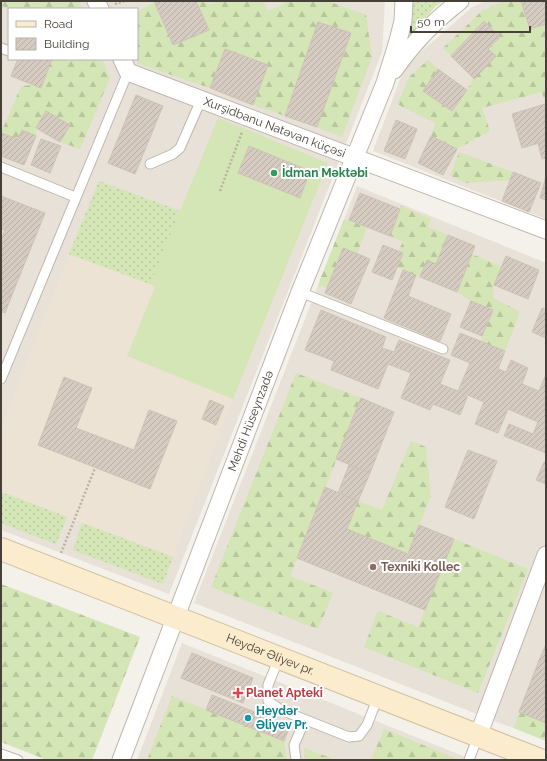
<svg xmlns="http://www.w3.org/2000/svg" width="547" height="761" font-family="Raleway,sans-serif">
<defs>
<pattern id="grass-dots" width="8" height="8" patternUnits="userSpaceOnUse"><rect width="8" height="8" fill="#d4e5b6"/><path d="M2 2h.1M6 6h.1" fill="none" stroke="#b7c69d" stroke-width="1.8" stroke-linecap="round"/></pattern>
<pattern id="forest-firs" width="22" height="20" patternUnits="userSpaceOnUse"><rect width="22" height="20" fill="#d4e5b6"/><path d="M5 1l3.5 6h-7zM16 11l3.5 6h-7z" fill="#b7c69d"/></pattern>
<pattern id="building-hatch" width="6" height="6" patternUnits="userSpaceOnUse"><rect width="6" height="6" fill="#d5cbc0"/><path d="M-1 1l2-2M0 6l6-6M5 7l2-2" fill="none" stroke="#b8afa6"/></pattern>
</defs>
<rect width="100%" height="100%" fill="#f4f0ea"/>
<g fill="#e7e1d8" fill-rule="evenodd">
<path d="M 1,1 L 385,1 L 382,52 L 169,594 L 1,530 ZM 9,9 L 137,9 L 137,59 L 9,59 Z"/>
<polygon points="485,1 546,1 546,219 373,151 405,66 471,8"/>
<polygon points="357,186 546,263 546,741 194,603"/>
<polygon points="182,643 473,760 137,760"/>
</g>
<polygon fill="#ece3d5" points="69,254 156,286 127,356 233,399 173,557 1,492 1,428"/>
<g fill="url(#grass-dots)">
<polygon points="413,1 443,1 435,7 410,35"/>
<polygon points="99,181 180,211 150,284 69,254"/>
<polygon points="1,492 67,517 56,544 1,523"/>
<polygon points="82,523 173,557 163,584 73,550"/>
</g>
<g fill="url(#forest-firs)">
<polygon points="3,1 79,1 82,9 9,10 2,6"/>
<polygon points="196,1 207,1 209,5 218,1 263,1 268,11 284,4 283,1 328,1 366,15 372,57 342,137 317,127 351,33 318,22 285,116 253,105 268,65 225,49 210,88 139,64 137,59 137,12 155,2 173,45 208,30"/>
<polygon points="505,1 521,1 530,29 546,24 546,107 542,92 482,108 490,131 457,149 431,136 435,123 397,104 410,76 428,60 438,69 423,91 452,111 474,79 496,56 488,49 500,37 484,21 451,56 443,48 483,10"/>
<polygon points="52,59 102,59 110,78 80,149 60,142 46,111 36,127 36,136 22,130 18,139 1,133 21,86 32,85 41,88"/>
<polygon points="459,152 513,172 510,180 467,183 450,176"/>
<polygon points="401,206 431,219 428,227 448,235 436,264 427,260 420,277 397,267 403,253 398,251 403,242 390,236"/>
<polygon points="344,219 367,227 357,254 343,249 327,288 318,285"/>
<polygon points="472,254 502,267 494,285 493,298 520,312 505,351 480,342 493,310 471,301 457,292"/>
<polygon points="296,373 361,398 290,576 333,593 318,629 211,587"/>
<polygon points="411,441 426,447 431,496 408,554 347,529 358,501 382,510"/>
<polygon points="454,539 528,569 478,693 364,647 378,611 418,627"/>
<polygon points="1,584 140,637 92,760 47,760 1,742"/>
<polygon points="172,696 284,741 287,760 147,760"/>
<polygon points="519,712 546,723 546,741 514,728"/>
<polygon points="384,729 455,758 454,760 371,760"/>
<polygon points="304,748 331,758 331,760 305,760"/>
</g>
<polygon fill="#d4e5b6" points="218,118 328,163 233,399 127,356 155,287 150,284"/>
<g fill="url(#building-hatch)" stroke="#cfc2b4">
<polygon points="154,1 196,1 209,30 173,45"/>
<polygon points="521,1 546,1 546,24 530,29"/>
<polygon points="484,21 500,37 488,49 496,56 474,79 451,56"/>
<polygon points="318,22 351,33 317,127 285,116"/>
<polygon points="225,49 268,65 253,105 210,88"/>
<polygon points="18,59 52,59 41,88 11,76"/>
<polygon points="438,69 467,90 452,111 423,91"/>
<polygon points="136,95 163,106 135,174 108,163"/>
<polygon points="545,104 546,141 522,148 512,114"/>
<polygon points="46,111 70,125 60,142 36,128"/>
<polygon points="396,120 417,129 405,159 384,151"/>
<polygon points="22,130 36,136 24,165 1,156 1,133 18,139"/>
<polygon points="431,136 457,149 443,175 418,163"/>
<polygon points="41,139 61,146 50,173 31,165"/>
<polygon points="546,141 546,158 542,159 538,143"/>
<polygon points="249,146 310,171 300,198 238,173"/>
<polygon points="513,172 541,183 529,212 502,201"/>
<polygon points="546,176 546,200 540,198"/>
<polygon points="360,193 400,209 390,236 349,220"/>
<polygon points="1,196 45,213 12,295 1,290 1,240 5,230 1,229"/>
<polygon points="448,235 475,246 457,292 420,277 427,260 436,264"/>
<polygon points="383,245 403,253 392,280 372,272"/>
<polygon points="343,248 370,259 351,304 325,293"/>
<polygon points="506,256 539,270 528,299 494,285"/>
<polygon points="403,270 416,275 408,296 451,314 440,341 384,318"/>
<polygon points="1,290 12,295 5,313 1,311"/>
<polygon points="471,301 493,310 482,336 460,327"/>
<polygon points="542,308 546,310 546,338 532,332"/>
<polygon points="321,310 386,337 382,348 394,352 399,340 450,360 440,384 458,391 470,363 451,355 460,333 505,351 498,369 506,372 511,360 528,368 522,384 539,391 546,374 546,453 504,436 509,424 533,434 538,422 508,409 498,433 475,424 484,402 468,395 460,415 433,404 430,410 401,398 411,373 388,364 378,389 331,370 334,361 305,350"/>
<polygon points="64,377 92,388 76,428 134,450 149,410 177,421 150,489 38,445"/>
<polygon points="361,398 394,412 370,473 336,459"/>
<polygon points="210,400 224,406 216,425 202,419"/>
<polygon points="468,450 497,461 474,519 445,507"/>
<polygon points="544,462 546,462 546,484 536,480"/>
<polygon points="349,465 370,473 358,501 338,493"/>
<polygon points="325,487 358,501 347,529 408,554 419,525 454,539 425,610 297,558"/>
<polygon points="546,644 546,660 540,658"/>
<polygon points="192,653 253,678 243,703 181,678"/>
<polygon points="540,658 546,660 546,723 519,712"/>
<polygon points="212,695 290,726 284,741 206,710"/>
</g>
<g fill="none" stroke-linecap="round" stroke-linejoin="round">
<g stroke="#bfb7ad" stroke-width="11">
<g id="service">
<polyline points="1,48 9,51"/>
<polyline points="150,164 173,154 180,148 201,100"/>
<polyline points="1,167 75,197"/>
<polyline points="300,292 443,349"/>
<polyline points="1,379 128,72"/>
<polyline points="279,658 268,685 268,701 281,710 349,737 359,736 367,725 378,697"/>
<polyline points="1,754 18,760"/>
<polyline points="296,760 294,745 305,720"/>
<polyline points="469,760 478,736"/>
</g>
</g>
<g stroke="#bfb7ad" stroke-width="19">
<g id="minor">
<polyline points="96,1 100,9"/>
<path id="s1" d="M 122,59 L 128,72 L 546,230"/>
<path d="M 394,70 C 412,44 435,20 460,1"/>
<polyline points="478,736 546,555"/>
<path id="s2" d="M 121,760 L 300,292 L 385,83 L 398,41 L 403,21 L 404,1"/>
</g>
</g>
<g stroke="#d3c19e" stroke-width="24">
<g id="secondary">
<path id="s3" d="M 1,549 L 540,760"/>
</g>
</g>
<g stroke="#bfb19f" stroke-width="2.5" stroke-dasharray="2 2" stroke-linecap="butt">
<polyline points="115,4 124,1"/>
<polyline points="220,191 242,132"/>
<polyline points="61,553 95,468"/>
</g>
<use href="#service" stroke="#fff" stroke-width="9"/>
<use href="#minor" stroke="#fff" stroke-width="17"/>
<use href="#secondary" stroke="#fbeccd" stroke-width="22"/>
</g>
<circle fill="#2e9e5b" stroke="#fff" stroke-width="1.5" cx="274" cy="173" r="4"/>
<circle fill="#8d6e63" stroke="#fff" stroke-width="1.5" cx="373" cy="567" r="4"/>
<path fill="#e0444e" stroke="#fff" stroke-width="1.5" d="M236 687h4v4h4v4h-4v4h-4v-4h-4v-4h4z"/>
<circle fill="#0f9aa8" stroke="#fff" stroke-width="1.5" cx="248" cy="718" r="4"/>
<g text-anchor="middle" stroke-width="4" stroke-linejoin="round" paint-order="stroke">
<g font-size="12" fill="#474038" stroke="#fff">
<text dy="4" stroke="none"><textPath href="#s1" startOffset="171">Xurşidbanu Natəvan küçəsi</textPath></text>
<text dy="4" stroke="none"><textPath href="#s2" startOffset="363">Mehdi Hüseynzadə</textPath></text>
<text dy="4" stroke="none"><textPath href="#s3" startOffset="289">Heydər Əliyev pr.</textPath></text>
</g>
<g font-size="12" font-weight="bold" fill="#27864d" stroke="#fff" text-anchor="start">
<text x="282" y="177">İdman Məktəbi</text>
</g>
<g font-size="12" font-weight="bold" fill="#785e54" stroke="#fff" text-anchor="start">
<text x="381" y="571">Texniki Kollec</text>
</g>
<g font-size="12" font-weight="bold" fill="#be3a42" stroke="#fff" text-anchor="start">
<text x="246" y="697">Planet Apteki</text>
</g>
<g font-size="12" font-weight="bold" fill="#0d838f" stroke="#fff" text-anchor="start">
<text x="256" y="715">Heydər<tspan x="256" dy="14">Əliyev Pr.</tspan></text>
</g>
</g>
<rect width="547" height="761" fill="none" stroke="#474038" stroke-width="4"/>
<rect x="8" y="8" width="130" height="52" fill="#ffffff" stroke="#b5b3af"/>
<rect x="16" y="21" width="20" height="6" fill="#fbeccd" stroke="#b5b3af"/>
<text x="44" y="28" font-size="12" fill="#474038">Road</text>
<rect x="16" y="38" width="20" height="12" fill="url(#building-hatch)" stroke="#b5b3af"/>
<text x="44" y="48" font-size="12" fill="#474038">Building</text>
<path d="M411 26v6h119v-6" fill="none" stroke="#474038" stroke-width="2"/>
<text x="417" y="26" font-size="12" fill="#474038" stroke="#ffffff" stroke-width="3" paint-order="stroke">50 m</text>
</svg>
